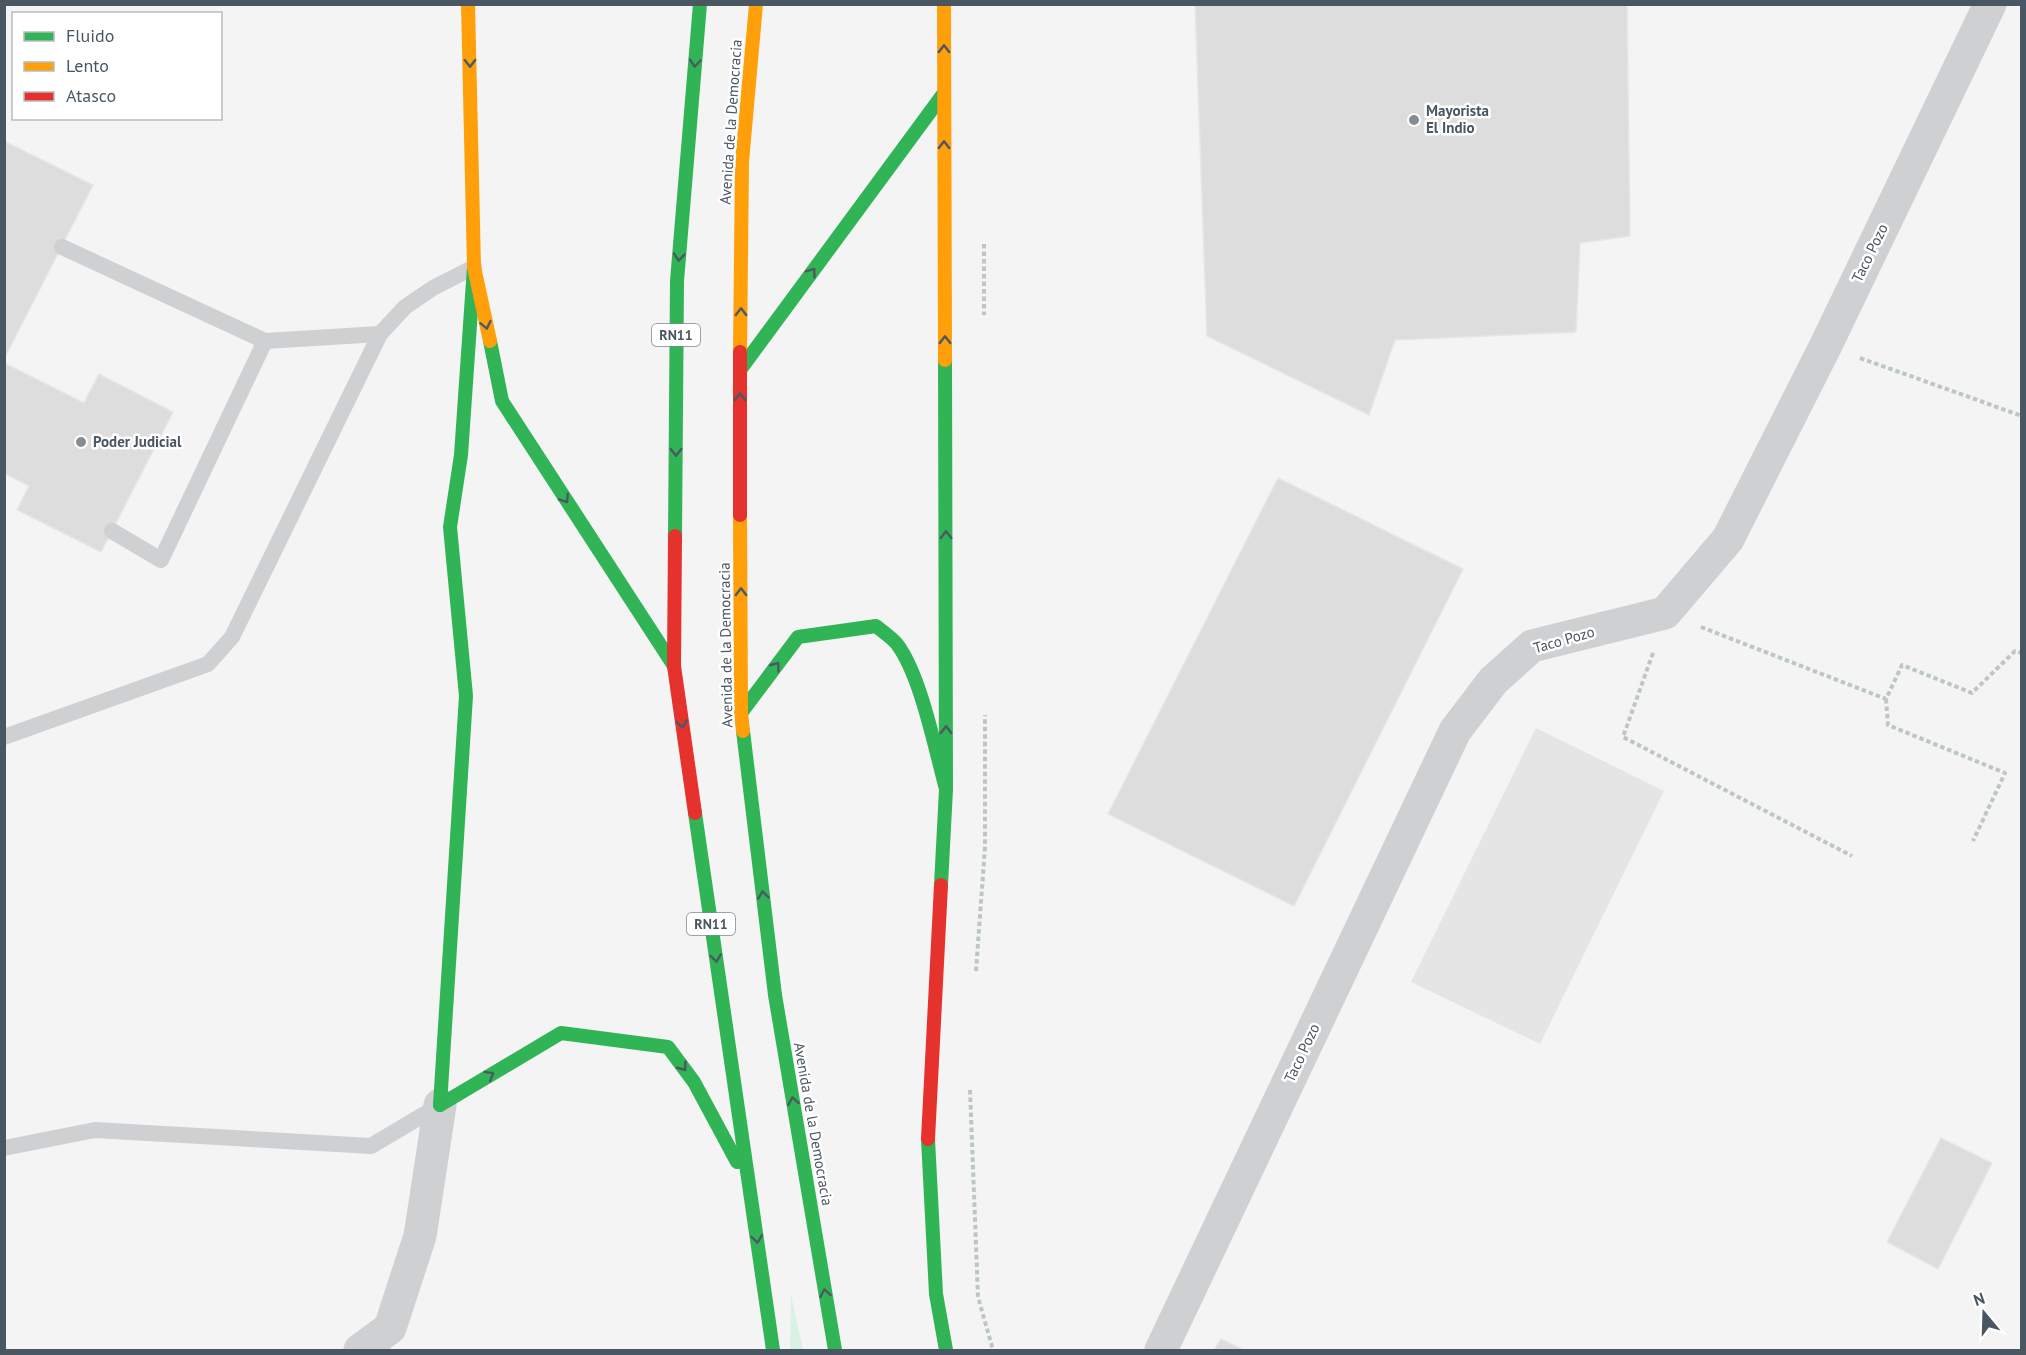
<svg xmlns="http://www.w3.org/2000/svg" width="2026" height="1355" font-family="'PT Sans',sans-serif">
<rect width="100%" height="100%" fill="#f4f4f4"/>
<polygon fill="#e6e5e6" points="1536,728 1664,791 1540,1044 1411,982"/>
<polygon fill="#d9f2e3" points="791,1295 803,1350 790,1350"/>
<g fill="#ddddde" stroke="#e5e6e7" stroke-width="1.5">
<polygon points="1195,4 1627,4 1630,236 1580,243 1576,332 1395,340 1369,415 1207,336"/>
<polygon points="4,141 93,185 4,359"/>
<polygon points="4,363 84,403 99,374 173,412 101,552 17,510 29,486 4,473"/>
<polygon points="1278,478 1463,569 1294,906 1108,814"/>
<polygon points="1941,1138 1992,1163 1938,1269 1887,1242"/>
<polygon points="1221,1339 1244,1350 1214,1350"/>
</g>
<g fill="none" stroke-linecap="round" stroke-linejoin="round">
<g stroke="#bcc7c4" stroke-width="4" stroke-dasharray="4.5 3" stroke-linecap="butt">
<polyline points="984,244 984,315"/>
<polyline points="1860,358 2022,416"/>
<polyline points="1701,627 1886,699 1902,665 1972,693 2015,651 2022,653"/>
<polyline points="1653,653 1623,737 1852,856"/>
<polyline points="1886,699 1888,725 2005,773 1973,841"/>
<polyline points="976,971 985,847 985,715"/>
<polyline points="970,1090 978,1297 993,1350"/>
</g>
<g stroke="#ced0d2" stroke-width="16">
<polyline points="62,247 265,341"/>
<polyline points="112,531 161,560 265,341 380,334"/>
<polyline points="4,737 208,664 232,637 380,334 405,307 433,288 474,267"/>
<polyline points="4,1148 95,1130 371,1146 440,1105"/>
</g>
<g stroke="#ced0d2" stroke-width="33">
<polyline points="360,1350 390,1328 420,1236 440,1105"/>
<polyline points="1161,1350 1455,731 1493,681 1532,646 1665,613 1728,539 1826,345 1990,4"/>
</g>
<g stroke="#30b455" stroke-width="14">
<polyline points="490,341 502,401 674,666"/>
<polyline points="740,370 944,93"/>
<polyline points="675,536 677,281 700,4"/>
<path d="M 741,713 L 798,637 L 876,626 C 883,632 891,637 897,644 C 921,676 935,749 946,789"/>
<polyline points="743,731 775,995 835,1350"/>
<polyline points="695,813 773,1350"/>
<polyline points="941,885 946,789 945,360"/>
<polyline points="440,1105 466,696 450,527 461,455 474,267"/>
<polyline points="440,1105 561,1033 668,1047 694,1082 737,1162"/>
<polyline points="928,1139 936,1294 946,1350"/>
</g>
<g stroke="#ff9f0a" stroke-width="14">
<polyline points="468,4 474,267 490,341"/>
<polyline points="944,4 945,360"/>
<polyline points="740,352 742,162 756,4"/>
<polyline points="740,515 741,713 743,731"/>
</g>
<g stroke="#e5322d" stroke-width="14">
<polyline points="740,352 740,515"/>
<polyline points="675,536 674,666 695,813"/>
<polyline points="928,1139 941,885"/>
</g>
</g>
<defs><path id="oneway-chevron" d="M-2-3.5L2.5 0L-2 3.5" fill="none" stroke-width="1.6" stroke-linecap="round" stroke-linejoin="round" transform="scale(1.5)"/></defs>
<g stroke="#495b60">
<use href="#oneway-chevron" transform="translate(944 49) rotate(-90)"/>
<use href="#oneway-chevron" transform="translate(470 63) rotate(89)"/>
<use href="#oneway-chevron" transform="translate(695 63) rotate(95)"/>
<use href="#oneway-chevron" transform="translate(944 145) rotate(-90)"/>
<use href="#oneway-chevron" transform="translate(679 257) rotate(95)"/>
<use href="#oneway-chevron" transform="translate(812 272) rotate(-54)"/>
<use href="#oneway-chevron" transform="translate(741 312) rotate(-90)"/>
<use href="#oneway-chevron" transform="translate(486 325) rotate(78)"/>
<use href="#oneway-chevron" transform="translate(945 340) rotate(-90)"/>
<use href="#oneway-chevron" transform="translate(740 397) rotate(-90)"/>
<use href="#oneway-chevron" transform="translate(676 452) rotate(90)"/>
<use href="#oneway-chevron" transform="translate(565 499) rotate(57)"/>
<use href="#oneway-chevron" transform="translate(946 535) rotate(-90)"/>
<use href="#oneway-chevron" transform="translate(741 592) rotate(-90)"/>
<use href="#oneway-chevron" transform="translate(776 666) rotate(-53)"/>
<use href="#oneway-chevron" transform="translate(682 724) rotate(82)"/>
<use href="#oneway-chevron" transform="translate(946 730) rotate(-90)"/>
<use href="#oneway-chevron" transform="translate(763 895) rotate(-97)"/>
<use href="#oneway-chevron" transform="translate(716 958) rotate(82)"/>
<use href="#oneway-chevron" transform="translate(683 1067) rotate(53)"/>
<use href="#oneway-chevron" transform="translate(490 1075) rotate(-31)"/>
<use href="#oneway-chevron" transform="translate(793 1101) rotate(-100)"/>
<use href="#oneway-chevron" transform="translate(757 1239) rotate(82)"/>
<use href="#oneway-chevron" transform="translate(825 1293) rotate(-100)"/>
</g>
<g fill="#868d94" stroke="#fff" stroke-width="2">
<circle cx="1414" cy="120" r="6"/>
<circle cx="81" cy="442" r="6"/>
</g>
<g text-anchor="middle" stroke-width="5" stroke-linejoin="round" paint-order="stroke">
<g fill="#fff" stroke="#808990" stroke-width="1.5">
<rect x="652" y="324" width="48" height="22" rx="4.5"/>
<rect x="687" y="913" width="48" height="22" rx="4.5"/>
</g>
<g font-size="14" font-weight="bold" fill="#4a5661">
<text x="676" y="340">RN11</text>
<text x="711" y="929">RN11</text>
</g>
<g font-size="15" font-weight="bold" fill="#4a5661" stroke="#fff" text-anchor="start">
<text x="1426" y="116">Mayorista<tspan x="1426" dy="17">El Indio</tspan></text>
<text x="93" y="447">Poder Judicial</text>
</g>
<g font-size="15" fill="#4a5661" stroke="#fff">
<text transform="translate(731 122) rotate(-86)" y="5">Avenida de la Democracia</text>
<text transform="translate(1870 253) rotate(-64)" y="5">Taco Pozo</text>
<text transform="translate(1564 640) rotate(-16)" y="5">Taco Pozo</text>
<text transform="translate(726 645) rotate(-91)" y="5">Avenida de la Democracia</text>
<text transform="translate(1302 1053) rotate(-65)" y="5">Taco Pozo</text>
<text transform="translate(813 1124) rotate(80)" y="5">Avenida de la Democracia</text>
</g>
</g>
<rect width="2026" height="1355" fill="none" stroke="#4a5661" stroke-width="12"/>
<rect x="12" y="12" width="210" height="108" fill="#ffffff" stroke="#b7bbc0" stroke-width="1.5"/>
<rect x="24" y="32" width="30" height="9" fill="#30b455" stroke="#b7bbc0" stroke-width="1.5"/>
<text x="66" y="42" font-size="18" fill="#4a5661">Fluido</text>
<rect x="24" y="62" width="30" height="9" fill="#ff9f0a" stroke="#b7bbc0" stroke-width="1.5"/>
<text x="66" y="72" font-size="18" fill="#4a5661">Lento</text>
<rect x="24" y="92" width="30" height="9" fill="#e5322d" stroke="#b7bbc0" stroke-width="1.5"/>
<text x="66" y="102" font-size="18" fill="#4a5661">Atasco</text>
<g transform="translate(1984 1313) rotate(341)" stroke="#ffffff" stroke-width="4.5" paint-order="stroke">
<path d="M0-4.5L10 22L0 15L-10 22Z" fill="#4a5661"/>
<text y="-9" font-size="16" font-weight="bold" text-anchor="middle" fill="#4a5661">N</text>
</g>
</svg>
